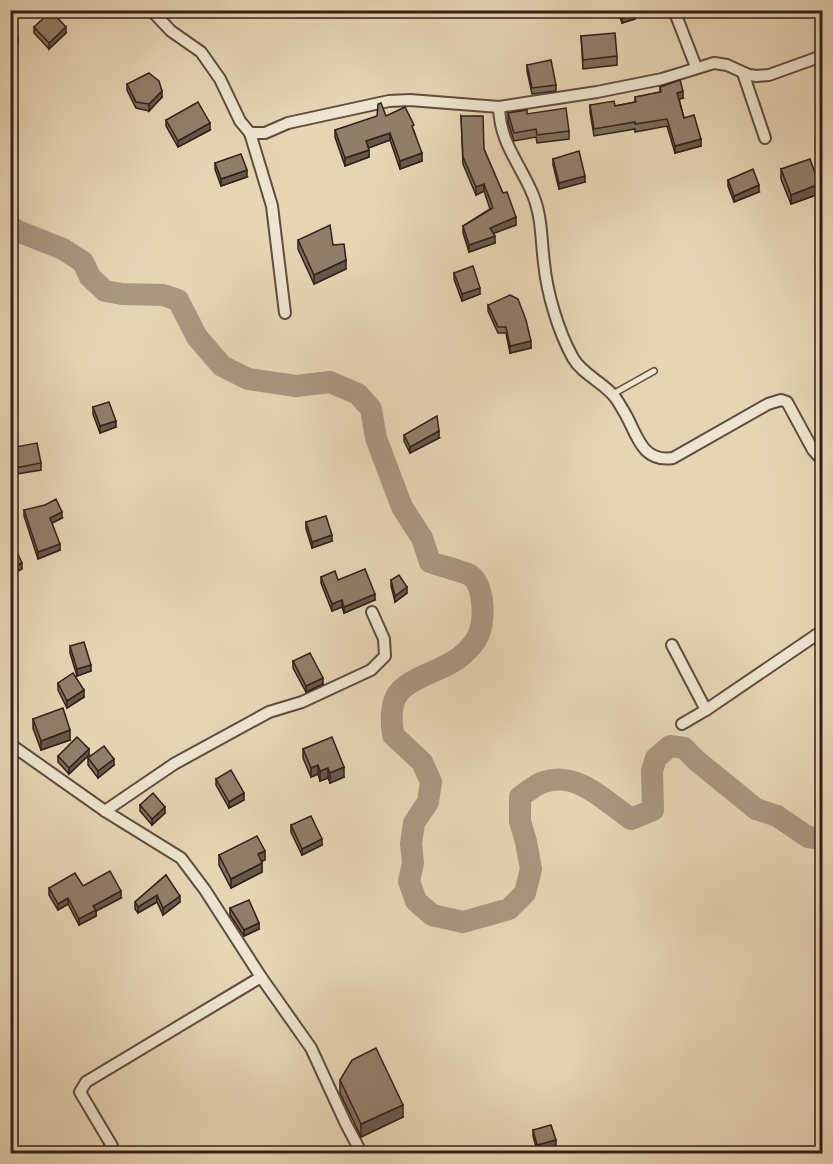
<svg xmlns="http://www.w3.org/2000/svg" width="833" height="1164" font-family="'IM FELL Double Pica',serif">
<rect width="100%" height="100%" fill="#e6d5b5"/>
<filter id="stains"><feTurbulence type="fractalNoise" baseFrequency=".00333" numOctaves="4"/><feColorMatrix values="0 0 0 0 .2 0 0 0 0 .09 0 0 0 0 .02 0 0 0 .5 -.17"/></filter>
<radialGradient id="worn" r=".72"><stop offset=".6" stop-color="#630" stop-opacity="0"/><stop offset="1" stop-color="#630" stop-opacity=".3"/></radialGradient>
<g fill="none" stroke-linecap="round" stroke-linejoin="round">
<path stroke="#a99780" stroke-width="22" d="M 10,225 L 15,230 L 63,249 L 83,262 L 90,277 L 105,291 L 122,294 L 163,295 L 178,300 L 197,337 L 222,366 L 248,379 L 296,386 L 330,382 L 358,394 L 371,409 L 376,438 L 391,478 L 402,507 L 422,538 L 430,562 C 438,565 465,572 470,575 C 485,586 485,621 478,636 C 475,643 466,652 460,657 C 442,671 414,676 400,691 C 390,702 391,721 393,735 L 422,762 L 431,782 L 428,802 L 414,823 L 411,844 L 413,863 L 409,881 L 416,901 L 432,915 L 463,922 L 509,909 L 525,893 L 531,869 L 526,842 L 520,821 L 520,797 C 527,792 536,784 544,782 C 577,770 606,802 631,819 L 653,810 L 652,771 L 656,758 L 670,746 L 684,748 L 697,761 L 756,809 L 777,816 L 808,837 L 822,839"/>
<g stroke="#604c3f" stroke-width="8">
<polyline id="service" points="613,394 654,371"/>
</g>
<g stroke="#604c3f" stroke-width="14">
<g id="minor">
<polyline points="151,10 171,31 201,52 220,79 240,121 250,133 265,133 288,123 389,101 410,100 499,107 597,92 662,79 714,63 727,65 749,75 756,76 769,75 822,56"/>
<polyline points="674,10 696,67"/>
<polyline points="743,73 765,138"/>
<path d="M 499,107 C 500,144 520,163 533,195 C 542,217 541,240 544,263 C 547,293 558,331 573,358 C 582,374 601,381 613,395 C 617,399 620,405 623,410 C 637,432 640,463 673,458 L 768,404 L 781,400 L 787,402 L 813,450 L 822,460"/>
<polyline points="250,133 272,206 285,313"/>
<polyline points="672,645 706,710"/>
<polyline points="682,724 706,710 822,631"/>
<polyline points="10,744 105,811 181,858 205,890 261,977 311,1048 346,1124 362,1154"/>
<polyline points="105,811 174,764 269,712 302,702 371,670 385,656 384,639 372,612"/>
<polyline points="112,1146 80,1092 86,1082 261,977"/>
</g>
</g>
<use href="#service" stroke="#efe4cf" stroke-width="5"/>
<use href="#minor" stroke="#efe4cf" stroke-width="10"/>
</g>
<g fill="#7d6c5b" stroke="#341f18" stroke-width="1.5">
<polygon points="618,10 638,10 635,12 635,19 622,23"/>
<polygon points="34,27 66,33 49,49 34,33"/>
<polygon points="581,36 617,56 617,65 583,69"/>
<polygon points="527,65 556,85 556,91 532,94 527,71"/>
<polygon points="127,84 162,97 149,111 136,108 127,90"/>
<polygon points="660,87 683,98 679,99 684,118 701,146 675,153 667,126 635,132 635,129 594,136 590,112 590,105 615,106 635,102 635,97 660,92"/>
<polygon points="508,113 527,114 569,131 569,139 537,143 536,137 514,141 508,122"/>
<polygon points="386,116 414,131 422,161 400,169 390,140 368,148 369,157 345,166 335,137 335,130"/>
<polygon points="461,116 484,149 516,225 493,233 495,243 469,252 463,233 463,226 490,209 484,191 476,195 463,164"/>
<polygon points="166,120 210,130 178,147 166,126"/>
<polygon points="553,159 585,182 559,189 553,165"/>
<polygon points="215,163 247,177 221,186 215,169"/>
<polygon points="781,169 819,194 791,204 781,179"/>
<polygon points="728,180 759,192 734,202 728,186"/>
<polygon points="298,240 333,245 346,269 314,284 298,249"/>
<polygon points="454,273 480,294 462,301 454,279"/>
<polygon points="488,305 531,348 510,353 506,333 498,333 488,311"/>
<polygon points="93,407 116,427 100,433 93,414"/>
<polygon points="404,435 439,438 410,453 404,441"/>
<polygon points="10,448 41,463 41,470 10,475"/>
<polygon points="24,510 62,518 52,523 60,550 38,559 24,516"/>
<polygon points="306,522 332,541 312,548 306,529"/>
<polygon points="321,577 338,580 375,600 344,613 342,607 332,611 321,583"/>
<polygon points="391,580 407,593 395,602 391,586"/>
<polygon points="70,646 91,671 77,676 70,653"/>
<polygon points="293,661 323,684 306,692 293,668"/>
<polygon points="58,683 84,697 67,708 58,690"/>
<polygon points="33,719 70,740 41,750 33,728"/>
<polygon points="303,749 344,777 330,783 328,778 320,781 318,774 311,777 303,758"/>
<polygon points="89,755 69,774 58,762 58,756"/>
<polygon points="88,758 114,765 98,778 88,765"/>
<polygon points="216,779 244,800 229,808 216,785"/>
<polygon points="140,805 165,813 152,825 140,811"/>
<polygon points="291,825 322,845 302,855 291,832"/>
<polygon points="219,855 265,860 261,861 262,872 231,888 219,865"/>
<polygon points="166,875 180,902 163,915 157,902 138,913 135,909 135,902"/>
<polygon points="83,886 121,898 96,911 96,916 79,925 68,904 58,910 49,895 49,888"/>
<polygon points="230,908 259,929 244,936 230,915"/>
<polygon points="340,1080 403,1117 361,1137 340,1093"/>
<polygon points="533,1130 556,1146 537,1151 533,1136"/>
</g>
<g fill="#66584a" stroke="#341f18" stroke-width="1.5">
<polygon points="632,10 638,10 635,12 635,19 622,23 622,14"/>
<polygon points="66,27 66,33 49,49 49,43"/>
<polygon points="18,39 18,45 10,50 10,44"/>
<polygon points="162,91 162,97 149,111 149,104"/>
<polygon points="683,91 683,98 677,100 677,93"/>
<polygon points="210,123 210,130 178,147 178,141"/>
<polygon points="390,133 390,140 366,149 366,141"/>
<polygon points="701,139 701,146 675,153 675,146"/>
<polygon points="369,150 369,157 345,166 345,158"/>
<polygon points="422,153 422,161 400,169 400,161"/>
<polygon points="247,170 247,177 221,186 221,179"/>
<polygon points="585,176 585,182 559,189 559,183"/>
<polygon points="484,184 484,191 476,195 476,187"/>
<polygon points="819,184 819,194 791,204 791,195"/>
<polygon points="759,185 759,192 734,202 734,196"/>
<polygon points="516,217 516,225 490,235 490,228"/>
<polygon points="495,236 495,243 469,252 469,245"/>
<polygon points="346,260 346,269 314,284 314,275"/>
<polygon points="480,288 480,294 462,301 462,294"/>
<polygon points="531,341 531,348 510,353 510,346"/>
<polygon points="116,421 116,427 100,433 100,426"/>
<polygon points="439,431 439,438 410,453 410,447"/>
<polygon points="62,512 62,518 50,524 50,518"/>
<polygon points="332,535 332,541 312,548 312,542"/>
<polygon points="60,544 60,550 38,559 38,552"/>
<polygon points="22,563 22,569 10,575 10,568"/>
<polygon points="407,587 407,593 395,602 395,596"/>
<polygon points="375,594 375,600 344,613 344,607"/>
<polygon points="342,600 342,607 332,611 332,604"/>
<polygon points="91,665 91,671 77,676 77,669"/>
<polygon points="323,678 323,684 306,692 306,686"/>
<polygon points="84,690 84,697 67,708 67,701"/>
<polygon points="70,730 70,740 41,750 41,741"/>
<polygon points="89,749 89,755 69,774 69,768"/>
<polygon points="114,759 114,765 98,778 98,771"/>
<polygon points="318,765 318,774 311,777 311,768"/>
<polygon points="344,767 344,777 330,783 330,773"/>
<polygon points="328,768 328,778 320,781 320,771"/>
<polygon points="244,793 244,800 229,808 229,802"/>
<polygon points="165,807 165,813 152,825 152,819"/>
<polygon points="322,839 322,845 302,855 302,849"/>
<polygon points="265,851 265,860 258,863 258,854"/>
<polygon points="262,863 262,872 231,888 231,879"/>
<polygon points="121,891 121,898 96,911 96,916 79,925 79,919 93,906"/>
<polygon points="157,895 157,902 138,913 138,907"/>
<polygon points="180,896 180,902 163,915 163,908"/>
<polygon points="68,898 68,904 58,910 58,904"/>
<polygon points="259,923 259,929 244,936 244,930"/>
<polygon points="403,1105 403,1117 361,1137 361,1124"/>
<polygon points="556,1140 556,1146 537,1151 537,1145"/>
</g>
<g fill="#917e6a" stroke="#341f18" stroke-width="1.5">
<polygon points="621,10 632,10 622,14"/>
<polygon points="51,11 66,27 49,43 34,27"/>
<polygon points="10,27 18,39 10,44"/>
<polygon points="615,33 617,56 583,60 581,36"/>
<polygon points="551,60 556,85 532,88 527,65"/>
<polygon points="149,73 159,81 162,91 149,104 136,102 127,84"/>
<polygon points="680,80 683,91 677,93 684,118 694,115 701,139 675,146 667,119 635,124 635,122 594,129 590,105 614,101 615,106 636,102 635,97 661,92 660,87"/>
<polygon points="198,102 210,123 178,141 166,120"/>
<polygon points="381,103 386,116 405,107 414,125 412,126 422,153 400,161 390,133 366,141 369,150 345,158 335,130 377,116 378,104"/>
<polygon points="566,108 569,131 537,135 536,129 514,133 508,113 527,110 527,114"/>
<polygon points="461,116 483,116 484,149 503,193 507,192 516,217 490,228 495,236 469,245 463,226 493,208 484,184 476,187 463,157"/>
<polygon points="579,151 585,176 559,183 553,159"/>
<polygon points="241,154 247,170 221,179 215,163"/>
<polygon points="810,159 819,184 791,195 781,169"/>
<polygon points="753,169 759,185 734,196 728,180"/>
<polygon points="330,225 333,245 344,244 346,260 314,275 298,240"/>
<polygon points="473,266 480,288 462,294 454,273"/>
<polygon points="510,295 518,299 526,320 531,341 510,346 506,327 498,327 488,305"/>
<polygon points="109,402 116,421 100,426 93,407"/>
<polygon points="437,416 439,431 410,447 404,435"/>
<polygon points="37,443 41,463 10,469 10,448"/>
<polygon points="56,499 62,512 50,518 60,544 38,552 24,510 45,505"/>
<polygon points="326,516 332,535 312,542 306,522"/>
<polygon points="10,541 12,541 22,563 10,568"/>
<polygon points="365,569 375,594 344,607 342,600 332,604 321,577 335,571 338,580"/>
<polygon points="399,575 407,587 395,596 391,580"/>
<polygon points="84,642 91,665 77,669 70,646"/>
<polygon points="310,653 323,678 306,686 293,661"/>
<polygon points="73,673 84,690 67,701 58,683"/>
<polygon points="63,708 70,730 41,741 33,719"/>
<polygon points="77,737 89,749 69,768 58,756"/>
<polygon points="332,737 344,767 330,773 328,768 320,771 318,765 311,768 303,749"/>
<polygon points="104,746 114,759 98,771 88,758"/>
<polygon points="231,770 244,793 229,802 216,779"/>
<polygon points="153,793 165,807 152,819 140,805"/>
<polygon points="311,816 322,839 302,849 291,825"/>
<polygon points="257,836 265,851 258,854 262,863 231,879 219,855"/>
<polygon points="110,871 121,891 93,906 96,910 79,919 68,898 58,904 49,888 75,873 83,886"/>
<polygon points="166,875 180,896 163,908 157,895 138,907 135,902"/>
<polygon points="249,900 259,923 244,930 230,908"/>
<polygon points="376,1048 403,1105 361,1124 340,1080 352,1060"/>
<polygon points="551,1125 556,1140 537,1145 533,1130"/>
<polygon points="644,1151 644,1154 627,1154 627,1152"/>
</g>
<rect width="833" height="1164" fill="none" stroke="#e6d5b5" stroke-width="36"/>
<rect x="12" y="12" width="809" height="1140" fill="none" stroke="#341f18" stroke-width="3"/>
<rect x="18" y="18" width="797" height="1128" fill="none" stroke="#341f18" stroke-width="1.5"/>
<rect width="100%" height="100%" filter="url(#stains)"/>
<rect width="100%" height="100%" fill="url(#worn)"/>
</svg>
